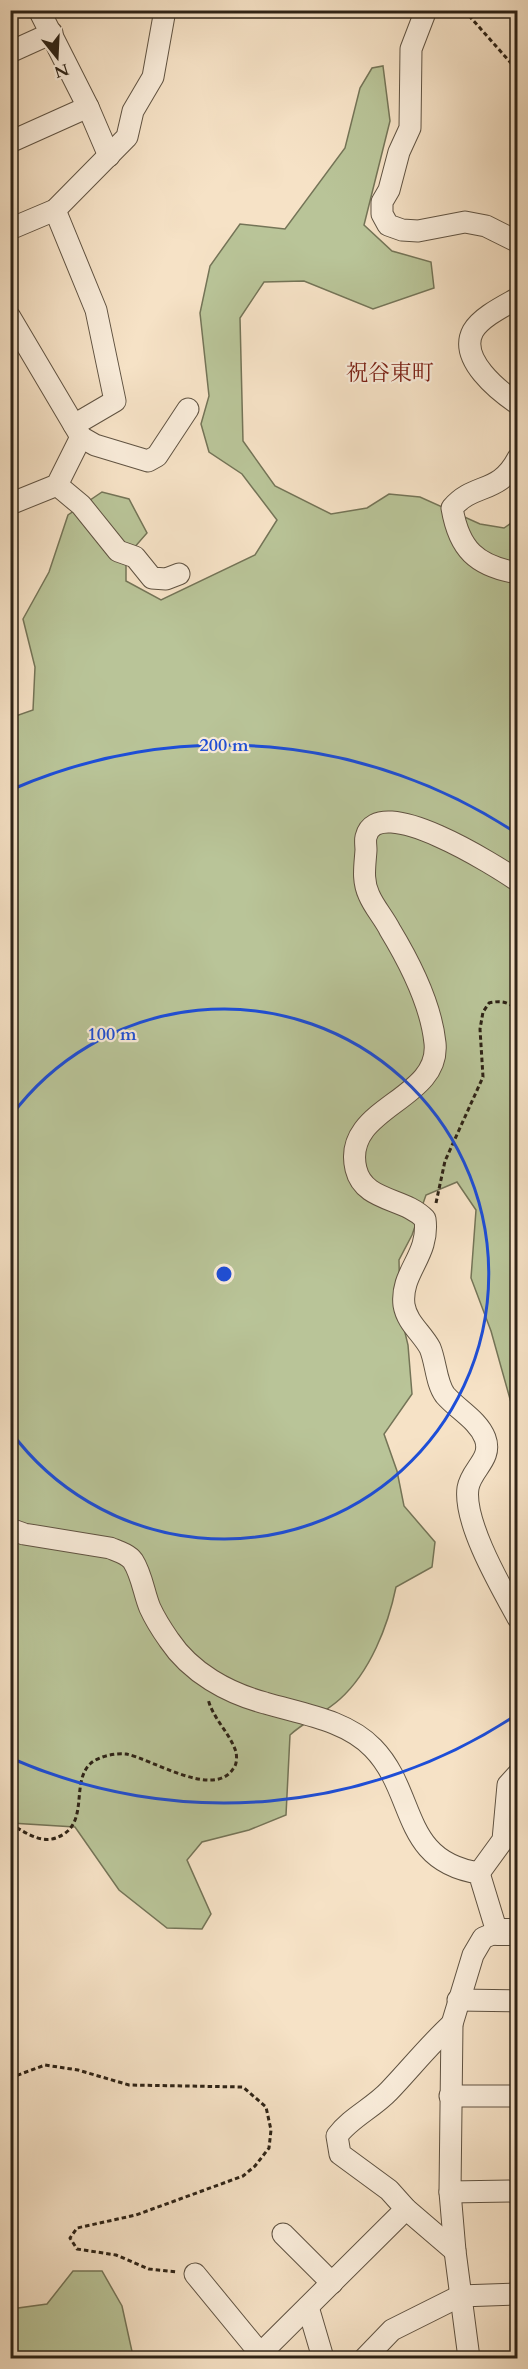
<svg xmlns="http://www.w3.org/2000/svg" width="528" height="2369" font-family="Cardo,'Noto Serif JP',serif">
<rect width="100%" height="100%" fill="#f6e2c6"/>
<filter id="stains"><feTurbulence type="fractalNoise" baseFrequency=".00333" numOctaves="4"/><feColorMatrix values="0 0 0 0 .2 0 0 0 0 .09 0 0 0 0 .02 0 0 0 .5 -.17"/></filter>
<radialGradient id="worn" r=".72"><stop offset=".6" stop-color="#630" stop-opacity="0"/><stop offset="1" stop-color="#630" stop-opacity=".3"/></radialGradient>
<g fill="#b9c498" stroke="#747457" stroke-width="1.5">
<path d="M 383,66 L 390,121 L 364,225 L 392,251 L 431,262 L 434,288 L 373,309 L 304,281 L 264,282 L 240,318 L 243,441 L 275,486 L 331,514 L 367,508 L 389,494 L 420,497 L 480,524 L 504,528 L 517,519 L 517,1424 L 491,1331 L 471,1278 L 476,1210 L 457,1182 L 426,1195 L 412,1235 L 399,1260 L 400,1312 L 408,1345 L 412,1394 L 384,1434 L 397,1471 L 404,1506 L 435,1542 L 432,1567 L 396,1587 C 388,1626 370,1672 340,1699 C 325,1713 305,1721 290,1735 L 286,1815 L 249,1830 L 202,1842 L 187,1860 L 211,1914 L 202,1929 L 167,1928 L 119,1890 L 75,1827 L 11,1823 L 10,718 L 33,710 L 35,667 L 23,619 L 49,572 L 68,515 L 102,492 L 129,499 L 147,533 L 126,557 L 126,581 L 161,600 L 255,555 L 277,520 L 242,474 L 209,452 L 201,424 L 209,396 L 200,313 L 210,266 L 240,224 L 285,229 L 345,148 L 360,88 L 372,68 Z"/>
<polygon points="73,2271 102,2271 122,2306 133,2356 131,2358 11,2358 11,2309 47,2304"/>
</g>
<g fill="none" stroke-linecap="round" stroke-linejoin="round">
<g stroke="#605342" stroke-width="23">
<g id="minor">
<polyline points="39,10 88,107 109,156"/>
<polyline points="426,10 411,49 410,128 399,152 389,190 382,202 382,214 388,225 402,230 418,231 465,222 486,226 518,242"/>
<polyline points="10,52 52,33"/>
<polyline points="10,142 88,107"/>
<polyline points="55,210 96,310 115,401 74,425"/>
<polyline points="10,229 55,210 127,137 133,111 153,77 165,10"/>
<path d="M 518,298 C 504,306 481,317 473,331 C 458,359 499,391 518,404"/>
<polyline points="10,317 81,437 57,485 10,504"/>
<polyline points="81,437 95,445 148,461 157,456 188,409"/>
<path d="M 518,458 C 499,495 474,482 452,508 C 459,549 476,566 518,573"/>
<polyline points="57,485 81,505 118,551 135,557 152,578 166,579 179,574"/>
<path d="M 518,881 C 498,867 377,790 366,837 C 365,841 366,846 366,850 C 365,866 362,880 369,895 C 374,907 384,918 390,930 C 410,963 431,1004 435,1043 C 441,1101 341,1107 356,1169 C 364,1202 404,1197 425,1219 C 430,1256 400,1272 404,1305 C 407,1323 422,1333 430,1348 C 436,1362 436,1383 445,1395 C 458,1410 478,1420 485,1438 C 493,1459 471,1469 468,1488 C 463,1522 501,1587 518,1618"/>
<path d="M 10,1529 L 24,1534 L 110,1548 C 117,1551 128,1554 133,1561 C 142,1575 144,1594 150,1608 C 155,1619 162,1630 169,1640 C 191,1673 228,1693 265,1703 C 302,1714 346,1720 373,1748 C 417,1793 400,1861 479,1873 L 497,1932 L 483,1938 L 473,1955 L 452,2024 L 450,2192 L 455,2251 L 469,2358"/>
<polyline points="479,1873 503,1840 508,1785 518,1774"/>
<polyline points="458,2000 518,2001"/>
<path d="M 452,2024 C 429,2045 411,2068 389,2091 C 373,2108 350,2118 337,2136 L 340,2154 L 389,2190 L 406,2209 L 455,2251"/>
<polyline points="450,2096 518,2096"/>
<polyline points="450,2192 518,2191"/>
<polyline points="283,2234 332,2283"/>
<polyline points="195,2274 264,2358"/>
<polyline points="308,2307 323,2358"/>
<polyline points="260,2354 406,2209"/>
<polyline points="365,2358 392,2330 460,2296 518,2294"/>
</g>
</g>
<g stroke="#605342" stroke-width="28">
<polyline id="tertiary" points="497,1932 518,1932"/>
</g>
<g stroke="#2e2316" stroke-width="3" stroke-dasharray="4.5 3" stroke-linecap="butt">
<polyline points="464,10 518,71"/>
<path d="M 436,1203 L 445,1161 L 483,1077 L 480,1029 L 483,1012 L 489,1003 C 502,1000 508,1002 518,1010"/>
<path d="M 10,1824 C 29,1834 44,1847 64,1834 C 88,1818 71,1781 91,1763 C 100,1756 115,1753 126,1754 C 152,1759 213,1799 233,1769 C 237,1765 237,1757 236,1752 C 230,1733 213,1719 208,1699"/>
<polyline points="10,2078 45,2065 78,2070 129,2085 243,2087 266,2107 271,2130 269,2148 255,2166 243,2176 136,2215 77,2228 70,2238 77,2249 116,2255 149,2269 178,2272"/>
</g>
<use href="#minor" stroke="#f9ecda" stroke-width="21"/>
<use href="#tertiary" stroke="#f9ecda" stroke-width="26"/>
</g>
<g fill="none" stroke="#1d4ed8" stroke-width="3">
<path d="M11 1116A265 265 0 1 1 11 1432"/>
<path d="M516 1715A529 529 0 0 1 13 1759M13 789A529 529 0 0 1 516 833"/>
</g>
<g text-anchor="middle" stroke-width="4.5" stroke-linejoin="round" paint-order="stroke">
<g font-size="22" fill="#7a1f14" stroke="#f9ecda">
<text x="390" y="380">祝谷東町</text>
</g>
</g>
<circle cx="224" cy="1274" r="9" fill="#1d4ed8" stroke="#f9ecda" stroke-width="3"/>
<g font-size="18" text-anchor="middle" font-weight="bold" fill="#1d4ed8" stroke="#f9ecda" stroke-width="4.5" stroke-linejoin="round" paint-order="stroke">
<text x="224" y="751">200 m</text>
<text x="112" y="1040">100 m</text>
</g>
<rect width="528" height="2369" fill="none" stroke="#f6e2c6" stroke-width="36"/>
<rect x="12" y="12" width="504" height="2345" fill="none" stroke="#2e2316" stroke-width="3"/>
<rect x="18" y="18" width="492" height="2333" fill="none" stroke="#2e2316" stroke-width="1.5"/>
<g transform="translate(57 57) rotate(162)" stroke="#f9ecda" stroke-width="4.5" paint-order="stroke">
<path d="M0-4.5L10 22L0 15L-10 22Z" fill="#2e2316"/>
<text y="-9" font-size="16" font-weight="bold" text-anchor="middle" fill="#2e2316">N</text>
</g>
<rect width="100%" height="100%" filter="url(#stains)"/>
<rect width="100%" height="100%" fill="url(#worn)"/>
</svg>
